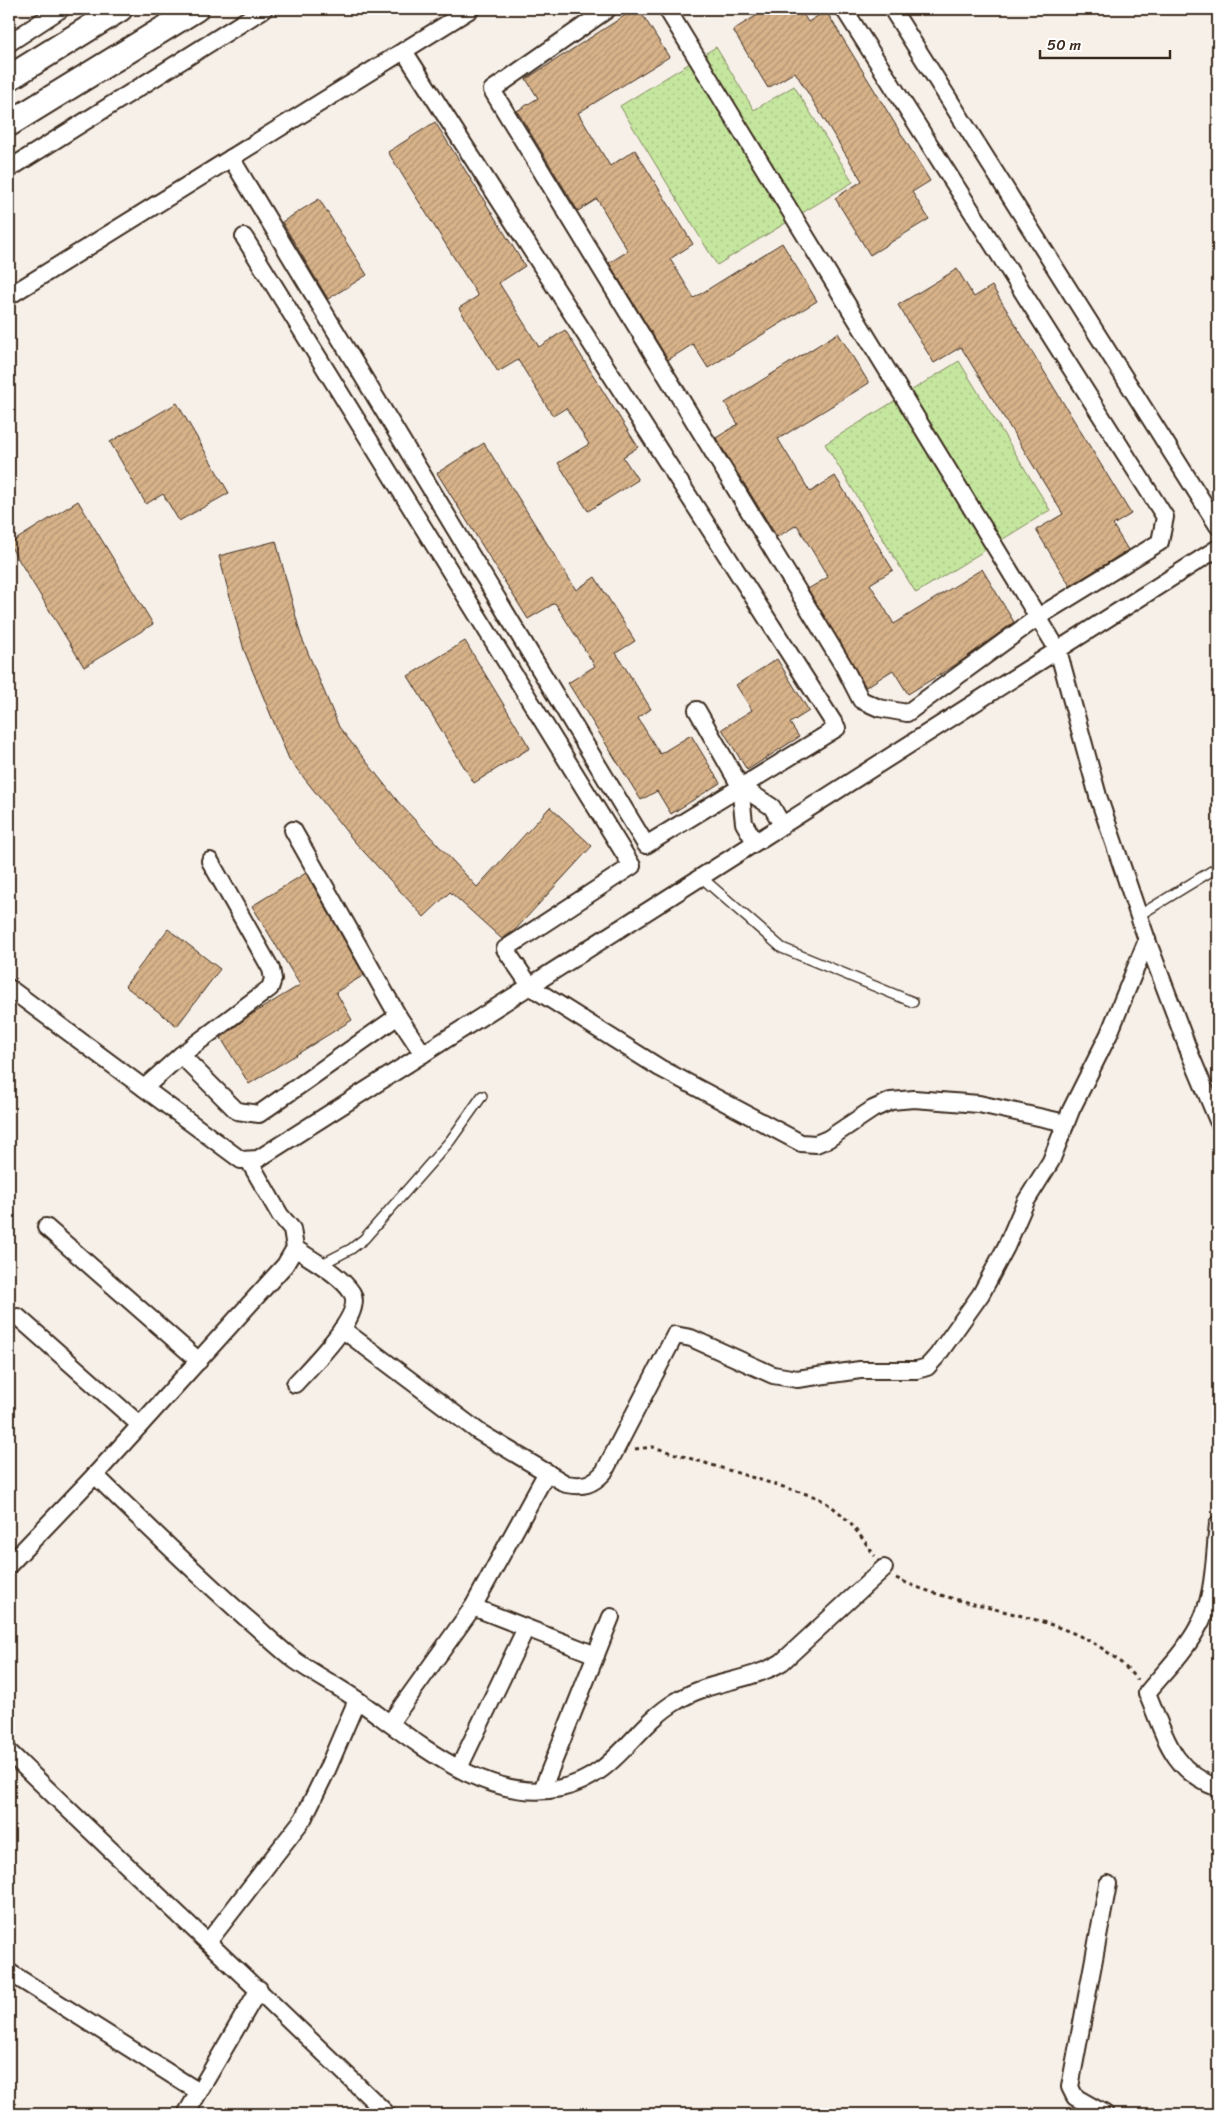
<svg xmlns="http://www.w3.org/2000/svg" width="1227" height="2123" font-family="Sriracha,sans-serif">
<defs>
<pattern id="park-dots" width="8" height="8" patternUnits="userSpaceOnUse" patternTransform="scale(1.25)"><rect width="8" height="8" fill="#c5e69e"/><path d="M2 2h.1M6 6h.1" fill="none" stroke="#aac588" stroke-width="1.8" stroke-linecap="round"/></pattern>
<pattern id="building-hatch" width="6" height="6" patternUnits="userSpaceOnUse" patternTransform="scale(1.25)"><rect width="6" height="6" fill="#d8b38a"/><path d="M-1 1l2-2M0 6l6-6M5 7l2-2" fill="none" stroke="#b09270"/></pattern>
</defs>
<rect width="100%" height="100%" fill="#f7f0e8"/>
<filter id="ink" filterUnits="userSpaceOnUse"><feTurbulence type="fractalNoise" baseFrequency=".02" numOctaves="2"/><feDisplacementMap in="SourceGraphic" scale="10" xChannelSelector="R" yChannelSelector="G"/><feConvolveMatrix kernelMatrix="1 2 1 2 8 2 1 2 1" color-interpolation-filters="sRGB"/></filter>
<g filter="url(#ink)">
<g fill="url(#park-dots)" stroke="#80885e">
<polygon points="716,47 754,110 794,86 853,182 717,265 620,106"/>
<polygon points="959,361 1050,510 916,593 825,444"/>
</g>
<g fill="url(#building-hatch)" stroke="#3b2a1e">
<polygon points="635,9 639,9 669,57 578,113 610,166 635,150 693,244 670,259 694,298 782,243 817,301 708,368 693,344 668,360 609,263 628,251 613,226 597,199 578,211 517,111 538,98 526,79"/>
<polygon points="767,9 800,9 808,22 826,11 930,181 912,192 929,219 870,255 835,198 862,181 795,72 768,88 733,30"/>
<polygon points="435,122 525,266 499,283 539,347 565,330 638,447 623,457 638,480 588,511 558,463 589,444 566,408 553,416 518,360 498,372 459,308 478,296 388,152"/>
<polygon points="319,199 367,275 328,299 282,222"/>
<polygon points="957,269 974,297 992,286 1131,514 1113,525 1128,550 1070,586 1036,530 1063,514 1047,488 961,347 934,363 898,305"/>
<polygon points="838,333 869,383 778,439 792,462 810,492 835,476 893,570 870,584 894,624 982,569 1014,622 960,662 908,694 893,670 866,687 808,589 828,577 797,525 777,537 716,438 738,424 725,403"/>
<polygon points="177,403 229,493 179,521 163,494 146,504 110,442"/>
<polygon points="484,443 576,590 595,577 635,641 616,653 651,709 638,718 660,754 691,735 720,783 671,814 657,791 641,800 568,683 595,666 555,603 528,619 437,473"/>
<polygon points="78,501 153,624 84,667 9,544"/>
<polygon points="276,541 301,636 339,727 400,804 477,887 550,807 592,846 515,930 502,939 450,892 424,917 353,840 289,759 244,650 219,556"/>
<polygon points="465,641 530,748 474,783 408,676"/>
<polygon points="777,659 809,711 790,723 799,737 747,770 722,729 752,710 736,685"/>
<polygon points="306,873 364,975 336,992 352,1020 249,1084 221,1038 249,1016 300,985 252,906"/>
<polygon points="168,929 220,969 177,1026 125,986"/>
</g>
<g fill="none" stroke-linecap="round" stroke-linejoin="round">
<g stroke="#3b2a1e" stroke-width="12">
<g id="lane">
<polyline points="701,877 782,948 913,1002"/>
<polyline points="1138,916 1218,867"/>
<polyline points="320,1265 351,1249 364,1239 450,1141 482,1096"/>
</g>
</g>
<g stroke="#3b2a1e" stroke-width="20">
<g id="street">
<polyline points="608,9 492,90 843,665 861,700 879,708 907,713 1038,617 1160,542 1165,517 844,9"/>
<polyline points="667,9 1058,650 1098,796 1147,940 1190,1054 1218,1121"/>
<polyline points="892,9 1218,526"/>
<polyline points="9,43 61,9"/>
<polyline points="231,158 646,845 837,728 404,51"/>
<polyline points="9,169 264,9"/>
<polyline points="244,237 632,866 505,949 531,987 660,1068 801,1143 816,1144 828,1139 873,1109 891,1101 914,1099 979,1104 1066,1123"/>
<polyline points="9,296 471,9"/>
<polyline points="697,710 740,786 744,823 755,842"/>
<polyline points="740,786 772,807 782,825"/>
<polyline points="293,830 398,1016 423,1054"/>
<polyline points="9,988 241,1160 258,1159 1218,548"/>
<polyline points="181,1055 270,988 273,979 271,969 210,861"/>
<polyline points="144,1088 181,1055 237,1111 259,1114 398,1016"/>
<polyline points="46,1227 199,1361"/>
<path d="M 295,1248 C 313,1261 340,1274 352,1293 C 365,1315 310,1367 295,1384"/>
<polyline points="18,1317 140,1425"/>
<path d="M 342,1329 L 479,1432 L 566,1484 C 584,1487 592,1485 604,1472 L 675,1335 L 691,1338 L 773,1375 L 797,1379 L 860,1370 L 917,1370 L 927,1367 L 937,1356 L 981,1294 L 1006,1247 L 1026,1201 L 1051,1161 L 1071,1110 L 1109,1034 L 1147,940"/>
<path d="M 95,1475 C 144,1523 193,1571 245,1617 C 262,1631 278,1648 296,1661 C 316,1675 339,1687 359,1701 C 415,1741 488,1805 561,1788 C 616,1776 633,1727 677,1701 C 710,1680 750,1682 782,1662 L 884,1568"/>
<path d="M 1218,1524 C 1214,1558 1215,1599 1197,1629 C 1184,1653 1164,1672 1147,1693 C 1165,1735 1171,1771 1218,1788"/>
<polyline points="9,1565 95,1475 285,1265 295,1248 292,1229 280,1215 249,1161"/>
<polyline points="473,1607 596,1655"/>
<polyline points="390,1723 473,1607 547,1472"/>
<path d="M 9,1752 C 134,1874 262,1992 387,2114"/>
<polyline points="459,1768 526,1628"/>
<polyline points="542,1790 611,1617"/>
<polyline points="208,1942 303,1819 327,1770 357,1700"/>
<polyline points="9,1972 199,2092"/>
<polyline points="186,2114 259,1989"/>
<polyline points="1105,2114 1075,2097 1070,2087 1108,1884"/>
</g>
</g>
<g stroke="#3b2a1e" stroke-width="28">
<g id="secondary">
<polyline points="9,78 120,9"/>
<polyline points="9,124 196,9"/>
</g>
</g>
<g stroke="#3b2a1e" stroke-width="3" stroke-dasharray="4 4" stroke-linecap="butt">
<path d="M 635,1449 L 653,1447 L 816,1497 C 845,1512 856,1530 875,1556"/>
<path d="M 896,1578 C 973,1616 1081,1609 1137,1680"/>
</g>
<use href="#lane" stroke="#fff" stroke-width="9"/>
<use href="#street" stroke="#fff" stroke-width="16"/>
<use href="#secondary" stroke="#fff" stroke-width="24"/>
</g>
</g>
<rect width="1227" height="2123" fill="none" stroke="#fff" stroke-width="30"/>
<rect x="15" y="15" width="1197" height="2093" fill="none" stroke="#3b2a1e" stroke-width="2" filter="url(#ink)"/>
<path d="M1040 50v8h130v-8" fill="none" stroke="#3b2a1e" stroke-width="2.5"/>
<text x="1047" y="50" font-size="15" fill="#3b2a1e" stroke="#ffffff" stroke-width="4" paint-order="stroke">50 m</text>
</svg>
